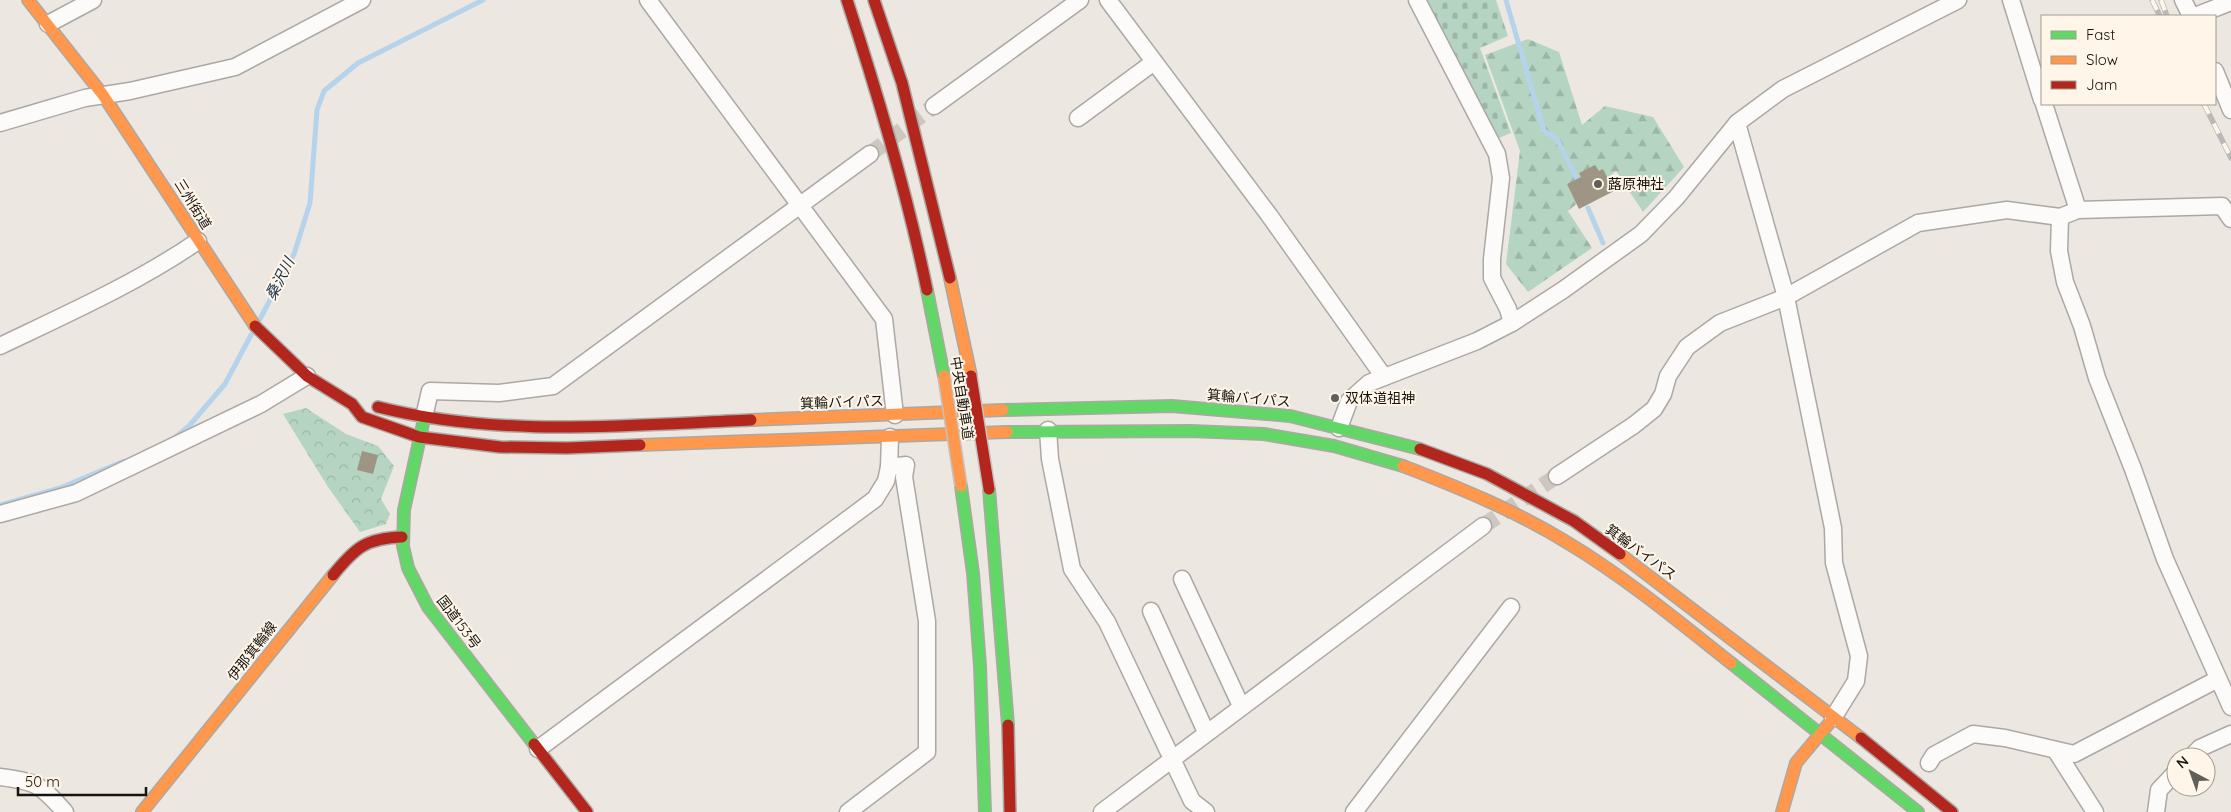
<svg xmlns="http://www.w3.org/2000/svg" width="2231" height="812" font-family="Quicksand,'Noto Sans JP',sans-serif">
<defs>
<pattern id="forest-firs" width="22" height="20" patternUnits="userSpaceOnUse" patternTransform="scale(1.25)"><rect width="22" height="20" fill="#b5d5c2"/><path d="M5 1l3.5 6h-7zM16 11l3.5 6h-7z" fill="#9bb6a6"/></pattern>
<pattern id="cemetery-stones" width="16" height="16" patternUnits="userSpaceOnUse" patternTransform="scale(1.25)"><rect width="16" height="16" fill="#b5d5c2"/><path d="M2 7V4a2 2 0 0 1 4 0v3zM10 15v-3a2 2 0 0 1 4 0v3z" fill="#9bb6a6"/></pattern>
<pattern id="park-crowns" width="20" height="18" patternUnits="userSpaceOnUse" patternTransform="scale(1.25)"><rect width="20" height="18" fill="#b5d5c2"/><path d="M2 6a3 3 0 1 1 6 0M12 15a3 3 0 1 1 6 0" fill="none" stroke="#9bb6a6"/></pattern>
</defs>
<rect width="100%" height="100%" fill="#ece7e0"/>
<polygon fill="url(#forest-firs)" points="1528,39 1559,52 1582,125 1605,106 1653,117 1684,167 1643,212 1616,171 1568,211 1592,248 1528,292 1506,264 1520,151 1485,55"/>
<polygon fill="url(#cemetery-stones)" points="1423,0 1496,0 1508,36 1480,48 1511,133 1494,140"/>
<polygon fill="url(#park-crowns)" points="306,408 346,434 378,446 394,466 381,499 390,514 386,524 360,532 328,487 283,414"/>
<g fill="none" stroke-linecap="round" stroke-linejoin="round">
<g stroke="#b6d3ec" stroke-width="5">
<polyline points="1506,0 1544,131 1557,139 1579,183"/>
<polyline points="1588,208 1603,243"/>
<polyline points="260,319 294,254 310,203 317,110 324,91 358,63 483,0"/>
<polyline points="173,439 189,426 225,384 251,335"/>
<polyline points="0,505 60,488 124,461"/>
</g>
</g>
<g fill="#9e9584">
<polygon points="1595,165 1599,171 1603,169 1614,191 1579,209 1567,184 1581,177 1579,173"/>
<polygon points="362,451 378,455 373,474 357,470"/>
</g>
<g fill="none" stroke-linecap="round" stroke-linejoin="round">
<g stroke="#ccc7c1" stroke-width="16" stroke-dasharray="16 8" stroke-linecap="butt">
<polyline points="870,154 934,106"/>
<polyline points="1483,526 1557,476"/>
</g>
<g stroke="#aca8a3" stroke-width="19">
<g id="street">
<polyline points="648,0 884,319 895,415"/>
<polyline points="1108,0 1269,215 1384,377"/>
<polyline points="1417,0 1497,154 1501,178 1492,259 1492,278 1508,309 1512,323"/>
<polyline points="2011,0 2042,100"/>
<polyline points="2183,0 2191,16"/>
<polyline points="2195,16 2231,2"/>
<polyline points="48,24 93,0"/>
<polyline points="2215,71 2231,110"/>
<polyline points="2044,104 2078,210"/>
<polyline points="934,106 1080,0"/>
<polyline points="1078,118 1154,62"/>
<polyline points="0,123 85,98 130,91 235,67 362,0"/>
<polyline points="1737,123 1786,297 1833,528 1834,563 1859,656 1856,681 1833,718"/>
<polyline points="2060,217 2059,251 2065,282 2082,326 2097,378 2133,469 2165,559 2231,707"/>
<path d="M 0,346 C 67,314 137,283 198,241"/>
<polyline points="424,417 430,391 499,393 553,386 870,154"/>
<polyline points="1339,428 1349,401 1369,383 1477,341 1512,323 1563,290 1641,234 1676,198 1737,123 1783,89 1958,0"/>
<polyline points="1048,430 1050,459 1072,569 1107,622 1192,801 1206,812"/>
<polyline points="1557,476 1634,425 1654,409 1663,394 1668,376 1687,347 1720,323 1786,297 1918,223 2007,210 2060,217 2078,210 2222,206 2231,219"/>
<polyline points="0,514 76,493 261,404 307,376"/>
<polyline points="1182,579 1241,706"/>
<polyline points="1151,611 1206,732"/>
<polyline points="538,749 875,499 886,481 889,467"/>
<polyline points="2056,751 2095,812"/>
<polyline points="2191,757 2200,748 2231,734"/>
<polyline points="1929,763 1934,755 1973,734 2005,738 2074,754 2218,679"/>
<path d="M 0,777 C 37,782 40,784 65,812"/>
<polyline points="848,812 927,752 927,621 904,477 906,465 889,467 890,437"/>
<polyline points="1102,812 1483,526"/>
<polyline points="1354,812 1511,607"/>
<polyline points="2156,812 2159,790 2176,772"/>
</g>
</g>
<g stroke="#aca8a3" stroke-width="14">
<g id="fast">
<polyline points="927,290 944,376"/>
<polyline points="1003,410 1172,406 1290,416 1420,449"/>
<polyline points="424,419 404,510 403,546 408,568 428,607 534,744"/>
<polyline points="1007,432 1191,431 1264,434 1334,446 1403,466"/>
<polyline points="961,486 973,573 980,666 985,812"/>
<polyline points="989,489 1008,725"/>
<polyline points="1731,663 1918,812"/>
</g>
</g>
<g stroke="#aca8a3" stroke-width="14">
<g id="slow">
<polyline points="28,0 103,95 255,326"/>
<polyline points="950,278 971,376"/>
<polyline points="751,420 1003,410"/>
<polyline points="640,445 1007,432"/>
<path d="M 1403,466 C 1460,488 1516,511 1568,543 C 1626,578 1678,621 1731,663"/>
<polyline points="1620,554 1861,738"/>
<polyline points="142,812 333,575"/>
<polyline points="1782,812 1796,763 1831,721"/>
</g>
</g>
<g stroke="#aca8a3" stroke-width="14">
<g id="jam">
<path d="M 847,0 C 878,95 907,192 927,290"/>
<polyline points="874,0 902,83 950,278"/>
<polyline points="255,326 307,376 352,404 362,417 419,437 500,447 567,448 640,445"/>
<path d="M 378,407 C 500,438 627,425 751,420"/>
<polyline points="1420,449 1487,474 1574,521 1620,554"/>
<path d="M 333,575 C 355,548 366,538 402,537"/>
<polyline points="1008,725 1010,812"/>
<polyline points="1861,738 1952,812"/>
<polyline points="534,744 587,812"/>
</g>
</g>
<use href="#street" stroke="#fcfbfa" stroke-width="16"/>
<use href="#fast" stroke="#63d668" stroke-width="11"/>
<use href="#slow" stroke="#ff974d" stroke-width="11"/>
<use href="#jam" stroke="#b3261e" stroke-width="11"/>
<g stroke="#bab9b7" stroke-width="5.5">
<g id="rail">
<polyline points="2152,0 2160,16"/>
<polyline points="2161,0 2167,16"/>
<polyline points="2204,104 2231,158"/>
</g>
</g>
<use href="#rail" stroke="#fff6e9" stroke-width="4" stroke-dasharray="11" stroke-linecap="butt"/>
<g stroke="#c5c3bf" stroke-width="14" stroke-linecap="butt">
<polyline id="slow-bridge" points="944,376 961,486"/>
</g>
<g stroke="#c5c3bf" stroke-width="14" stroke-linecap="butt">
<polyline id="jam-bridge" points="971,376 989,489"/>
</g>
<use href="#slow-bridge" stroke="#ff974d" stroke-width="11"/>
<use href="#jam-bridge" stroke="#b3261e" stroke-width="11"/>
</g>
<g fill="#625e58" stroke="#fff6e9" stroke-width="2">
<circle cx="1598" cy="184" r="5"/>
<circle cx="1335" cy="398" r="5"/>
</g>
<g text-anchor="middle" stroke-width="4" stroke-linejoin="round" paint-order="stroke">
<g font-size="14" fill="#17140f" stroke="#fff6e9" text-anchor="start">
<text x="1608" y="189">蕗原神社</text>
<text x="1345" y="403">双体道祖神</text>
</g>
<g font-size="14" fill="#17140f" stroke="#fff6e9">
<text transform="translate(193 204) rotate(58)" y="5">三州街道</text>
<text transform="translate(962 398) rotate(81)" y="5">中央自動車道</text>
<text transform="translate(1249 398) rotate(5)" y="5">箕輪バイパス</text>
<text transform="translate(842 402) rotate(-2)" y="5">箕輪バイパス</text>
<text transform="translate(1641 552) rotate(36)" y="5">箕輪バイパス</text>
<text transform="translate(459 622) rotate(53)" y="5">国道153号</text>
<text transform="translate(252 651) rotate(-52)" y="5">伊那箕輪線</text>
</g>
<g font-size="15" font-style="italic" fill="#16354f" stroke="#fff6e9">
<text transform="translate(280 279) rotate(-63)" y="5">桑沢川</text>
</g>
</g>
<rect x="2041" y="15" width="175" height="90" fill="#fff6e9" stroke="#a29c92"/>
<rect x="2051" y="31" width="25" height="8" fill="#63d668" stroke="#a29c92"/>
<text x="2086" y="40" font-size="15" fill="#17140f">Fast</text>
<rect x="2051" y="56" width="25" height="8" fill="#ff974d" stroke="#a29c92"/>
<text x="2086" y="65" font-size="15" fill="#17140f">Slow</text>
<rect x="2051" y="81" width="25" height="8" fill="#b3261e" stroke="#a29c92"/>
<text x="2086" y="90" font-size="15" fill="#17140f">Jam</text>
<g transform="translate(2191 772) rotate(319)"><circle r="24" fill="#fff6e9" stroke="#a29c92"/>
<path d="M0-4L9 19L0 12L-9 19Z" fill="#625e58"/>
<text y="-8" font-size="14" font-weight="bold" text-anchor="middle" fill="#17140f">N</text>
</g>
<path d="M18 787v8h128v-8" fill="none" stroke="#17140f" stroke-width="2.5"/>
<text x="25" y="787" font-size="15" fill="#17140f" stroke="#fff6e9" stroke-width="4" paint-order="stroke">50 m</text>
</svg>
